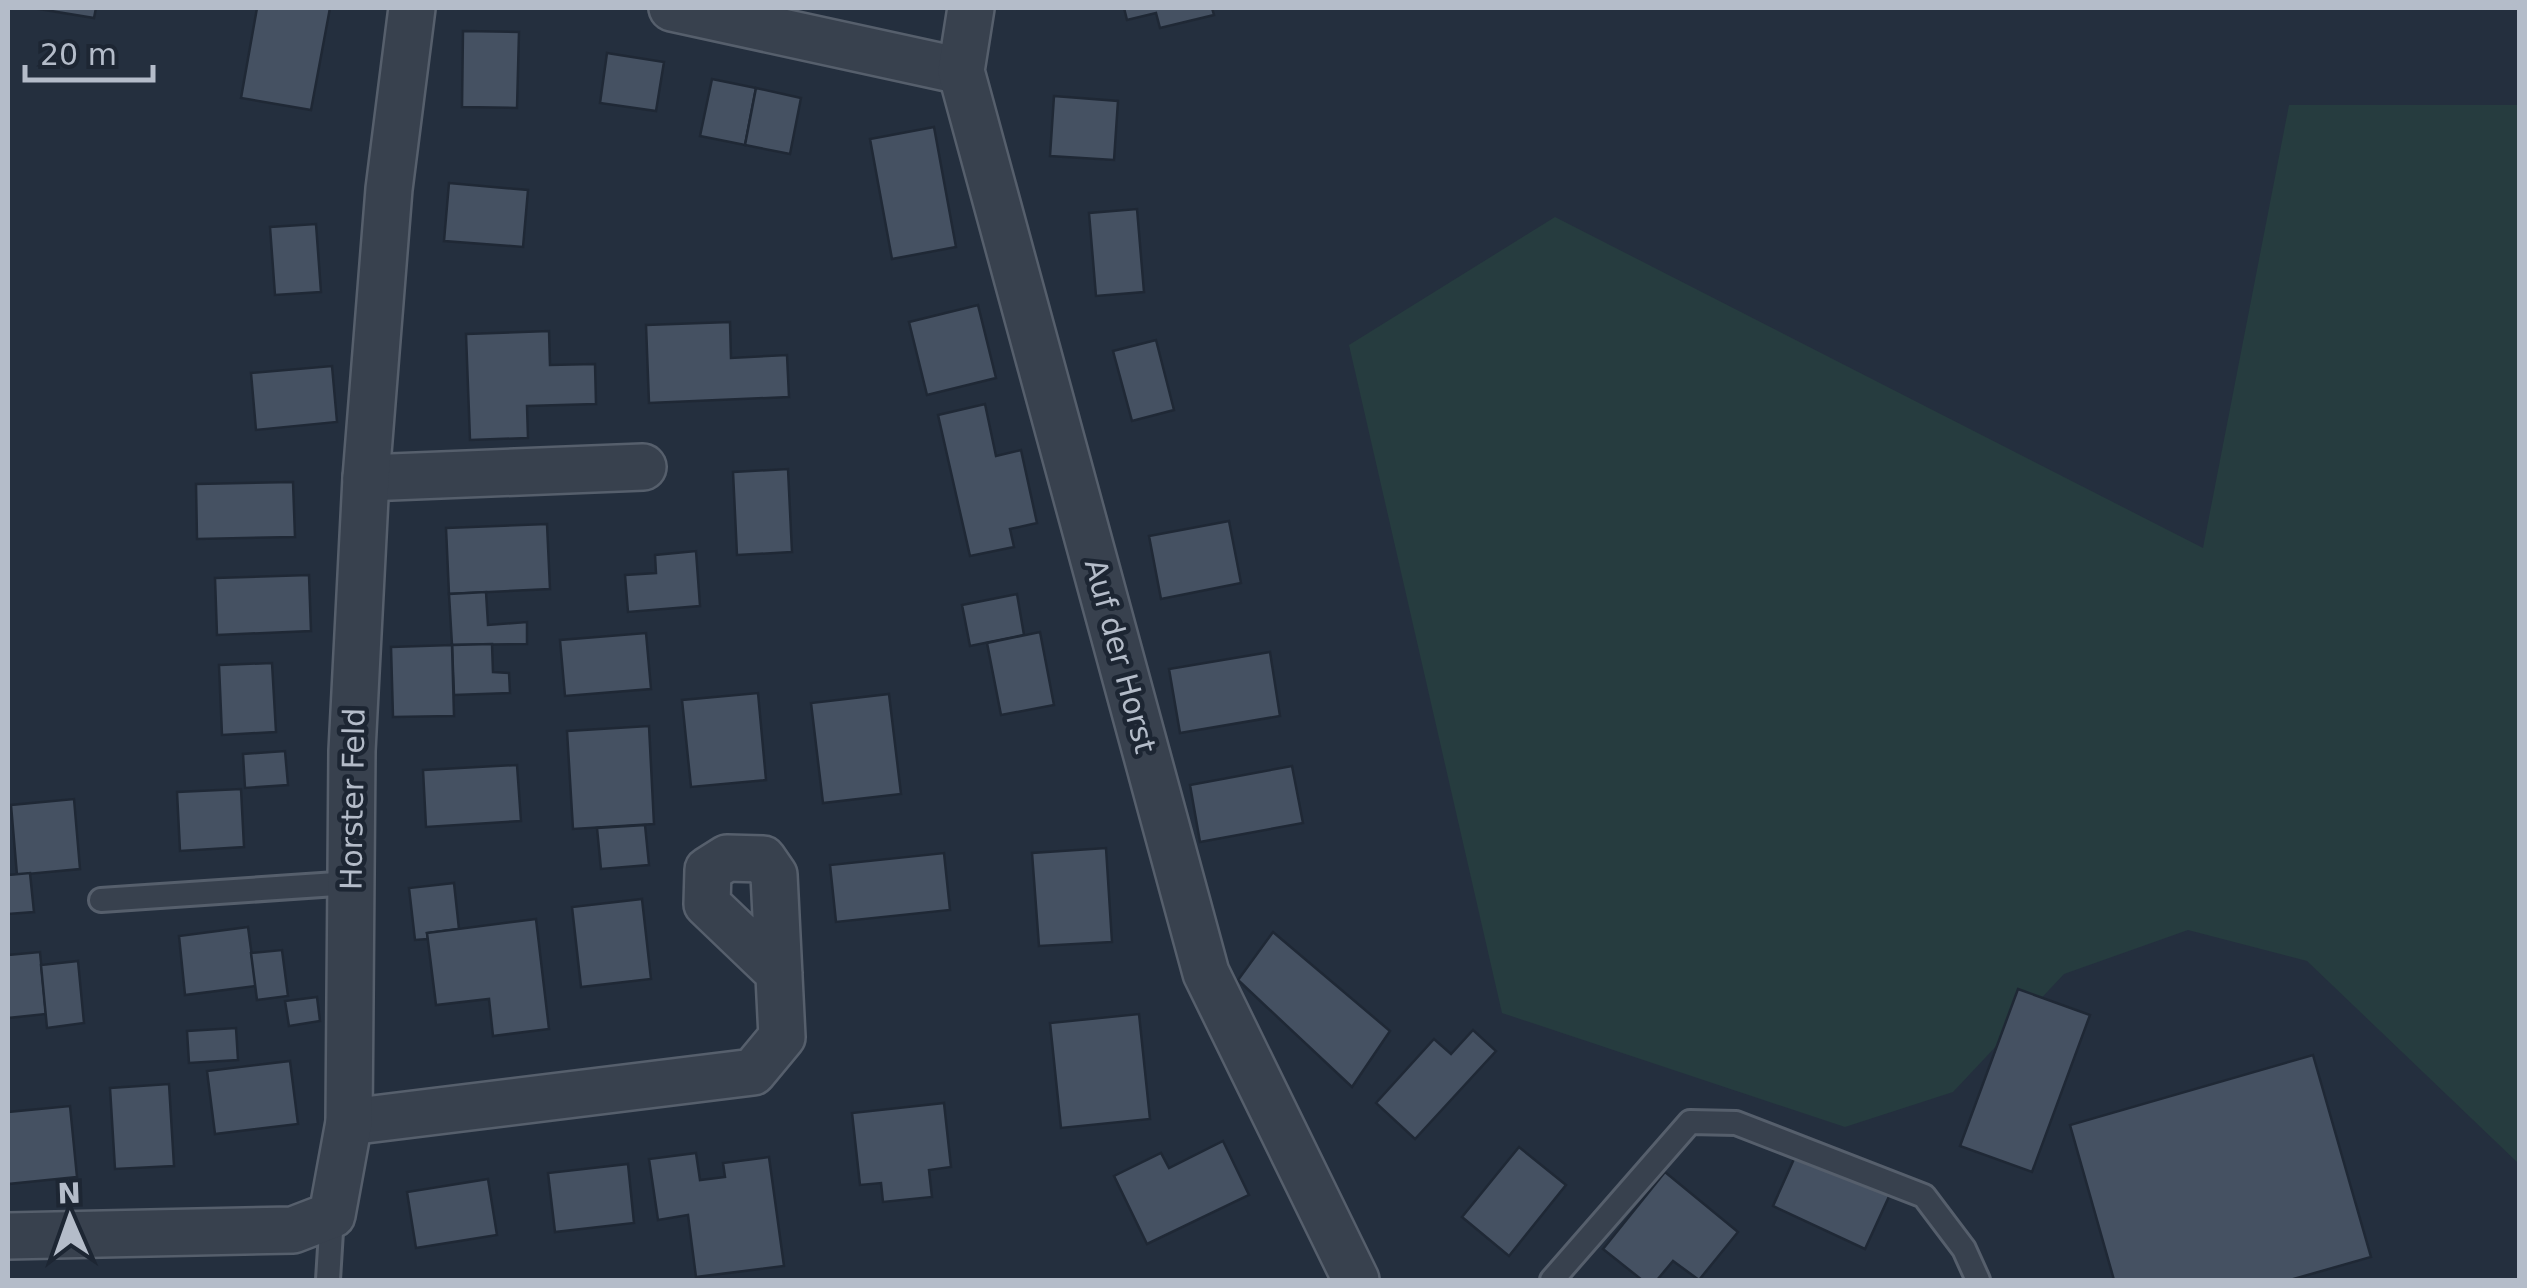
<svg xmlns="http://www.w3.org/2000/svg" width="2527" height="1288" font-family="'DejaVu Sans',sans-serif">
<rect width="100%" height="100%" fill="#242f3e"/>
<polygon fill="#263c3f" points="2289,105 2519,105 2519,1176 2517,1162 2307,961 2188,930 2064,974 1953,1092 1845,1127 1502,1013 1349,345 1555,217 2203,548"/>
<g fill="#455162" stroke="#1f2835" stroke-width="2.5">
<polygon points="33,8 96,8 94,18"/>
<polygon points="257,8 330,8 311,110 241,98"/>
<polygon points="1124,8 1212,8 1214,15 1160,28 1156,13 1127,20"/>
<polygon points="463,31 519,32 517,108 462,107"/>
<polygon points="607,53 664,62 656,111 600,103"/>
<polygon points="712,79 756,88 745,145 700,136"/>
<polygon points="756,88 801,98 790,154 745,145"/>
<polygon points="1054,96 1118,101 1114,160 1050,156"/>
<polygon points="934,127 956,247 892,259 870,139"/>
<polygon points="449,183 528,190 523,247 444,241"/>
<polygon points="1137,209 1144,292 1096,296 1089,213"/>
<polygon points="316,224 321,292 275,295 270,227"/>
<polygon points="978,305 996,378 927,395 909,322"/>
<polygon points="730,322 731,358 787,355 789,397 649,403 646,325"/>
<polygon points="549,331 550,365 595,364 596,404 527,406 528,438 470,440 466,334"/>
<polygon points="1156,340 1174,410 1132,421 1113,351"/>
<polygon points="332,366 337,422 256,430 251,373"/>
<polygon points="985,404 996,456 1021,450 1037,523 1010,529 1014,547 970,556 938,415"/>
<polygon points="788,469 792,552 737,555 733,472"/>
<polygon points="293,482 295,537 197,539 196,484"/>
<polygon points="1229,521 1241,583 1161,599 1149,536"/>
<polygon points="547,524 550,589 449,594 446,528"/>
<polygon points="696,551 700,606 628,612 625,575 656,573 655,555"/>
<polygon points="309,575 311,631 217,635 215,578"/>
<polygon points="486,592 488,625 527,622 527,644 452,645 449,594"/>
<polygon points="1017,594 1024,635 970,646 962,605"/>
<polygon points="1040,632 1054,705 1001,715 987,643"/>
<polygon points="646,633 651,689 565,696 560,640"/>
<polygon points="492,644 493,672 509,673 510,693 454,695 452,645"/>
<polygon points="452,645 454,716 393,717 391,647"/>
<polygon points="1270,652 1280,716 1180,733 1169,669"/>
<polygon points="272,663 276,732 222,735 219,665"/>
<polygon points="758,693 766,780 691,787 682,700"/>
<polygon points="889,694 901,794 823,803 811,703"/>
<polygon points="649,726 654,824 573,829 567,731"/>
<polygon points="285,751 288,785 245,788 243,754"/>
<polygon points="517,765 521,821 426,827 423,770"/>
<polygon points="1292,766 1303,823 1200,842 1190,785"/>
<polygon points="241,789 244,847 180,851 177,792"/>
<polygon points="74,799 80,869 17,875 11,805"/>
<polygon points="645,825 649,865 601,869 597,828"/>
<polygon points="1106,848 1112,942 1039,946 1032,853"/>
<polygon points="944,853 950,910 836,922 830,865"/>
<polygon points="30,873 34,912 8,914 8,875"/>
<polygon points="454,883 459,929 427,933 428,939 415,940 409,888"/>
<polygon points="642,899 651,979 581,987 572,907"/>
<polygon points="536,919 549,1029 493,1036 489,999 436,1005 427,933"/>
<polygon points="248,927 256,986 185,995 179,936"/>
<polygon points="1273,932 1390,1031 1352,1087 1238,980"/>
<polygon points="282,950 288,996 257,1000 251,953"/>
<polygon points="40,952 46,1014 8,1018 8,955"/>
<polygon points="78,961 84,1023 47,1028 41,965"/>
<polygon points="2018,989 2090,1015 2032,1172 1960,1146"/>
<polygon points="317,997 320,1021 289,1026 285,1001"/>
<polygon points="1139,1014 1150,1119 1061,1128 1050,1023"/>
<polygon points="236,1028 238,1060 189,1063 187,1031"/>
<polygon points="1473,1030 1496,1051 1415,1139 1376,1103 1434,1039 1451,1054"/>
<polygon points="2313,1055 2371,1257 2290,1280 2114,1280 2070,1125"/>
<polygon points="290,1061 298,1124 215,1134 207,1071"/>
<polygon points="169,1084 174,1166 115,1169 110,1088"/>
<polygon points="944,1103 951,1167 929,1170 932,1197 883,1202 881,1183 860,1185 852,1113"/>
<polygon points="70,1106 77,1177 8,1184 8,1112"/>
<polygon points="1223,1141 1249,1195 1147,1244 1114,1176 1161,1153 1169,1168"/>
<polygon points="1519,1147 1566,1185 1509,1256 1462,1217"/>
<polygon points="1798,1150 1891,1192 1865,1249 1773,1206"/>
<polygon points="696,1153 700,1180 725,1177 723,1163 769,1157 784,1266 696,1277 688,1215 658,1220 649,1159"/>
<polygon points="628,1164 634,1223 555,1232 548,1173"/>
<polygon points="1665,1172 1738,1232 1699,1280 1673,1261 1657,1280 1642,1280 1603,1249"/>
<polygon points="488,1179 497,1235 416,1248 407,1192"/>
</g>
<g fill="none" stroke-linecap="round" stroke-linejoin="round">
<g stroke="#565f6c" stroke-width="28">
<g id="lane">
<polyline points="101,900 351,883"/>
<polyline points="328,1280 332,1215"/>
<polyline points="1552,1280 1690,1122 1736,1123 1924,1196 1964,1249 1978,1280"/>
</g>
</g>
<g stroke="#565f6c" stroke-width="50">
<g id="street">
<polyline points="672,8 961,71"/>
<polyline points="971,8 961,71 1206,973 1356,1280"/>
<polyline points="366,478 643,467"/>
<polyline points="349,1122 753,1072 782,1037 774,875 763,859 727,858 708,870 707,904 779,973"/>
<polyline points="8,1236 293,1230 332,1215 349,1122 352,751 366,478 389,189 412,8"/>
</g>
</g>
<use href="#lane" stroke="#38414e" stroke-width="22"/>
<use href="#street" stroke="#38414e" stroke-width="45"/>
</g>
<g text-anchor="middle" stroke-width="9" stroke-linejoin="round" paint-order="stroke">
<g font-size="30" fill="#b4bcc9" stroke="#1d2633">
<text transform="translate(1120 656) rotate(75)" y="10">Auf der Horst</text>
<text transform="translate(353 799) rotate(-89)" y="10">Horster Feld</text>
</g>
</g>
<rect width="2527" height="1288" fill="none" stroke="#b4bcc9" stroke-width="20"/>
<g transform="translate(70 1218) rotate(358)" stroke="#1d2633" stroke-width="8" paint-order="stroke">
<path d="M0-8L18 38L0 25L-18 38Z" fill="#b4bcc9"/>
<text y="-15" font-size="28" font-weight="bold" text-anchor="middle" fill="#b4bcc9">N</text>
</g>
<path d="M25 65v15h128v-15" fill="none" stroke="#b4bcc9" stroke-width="5"/>
<text x="40" y="65" font-size="30" fill="#b4bcc9" stroke="#1d2633" stroke-width="8" paint-order="stroke">20 m</text>
</svg>
